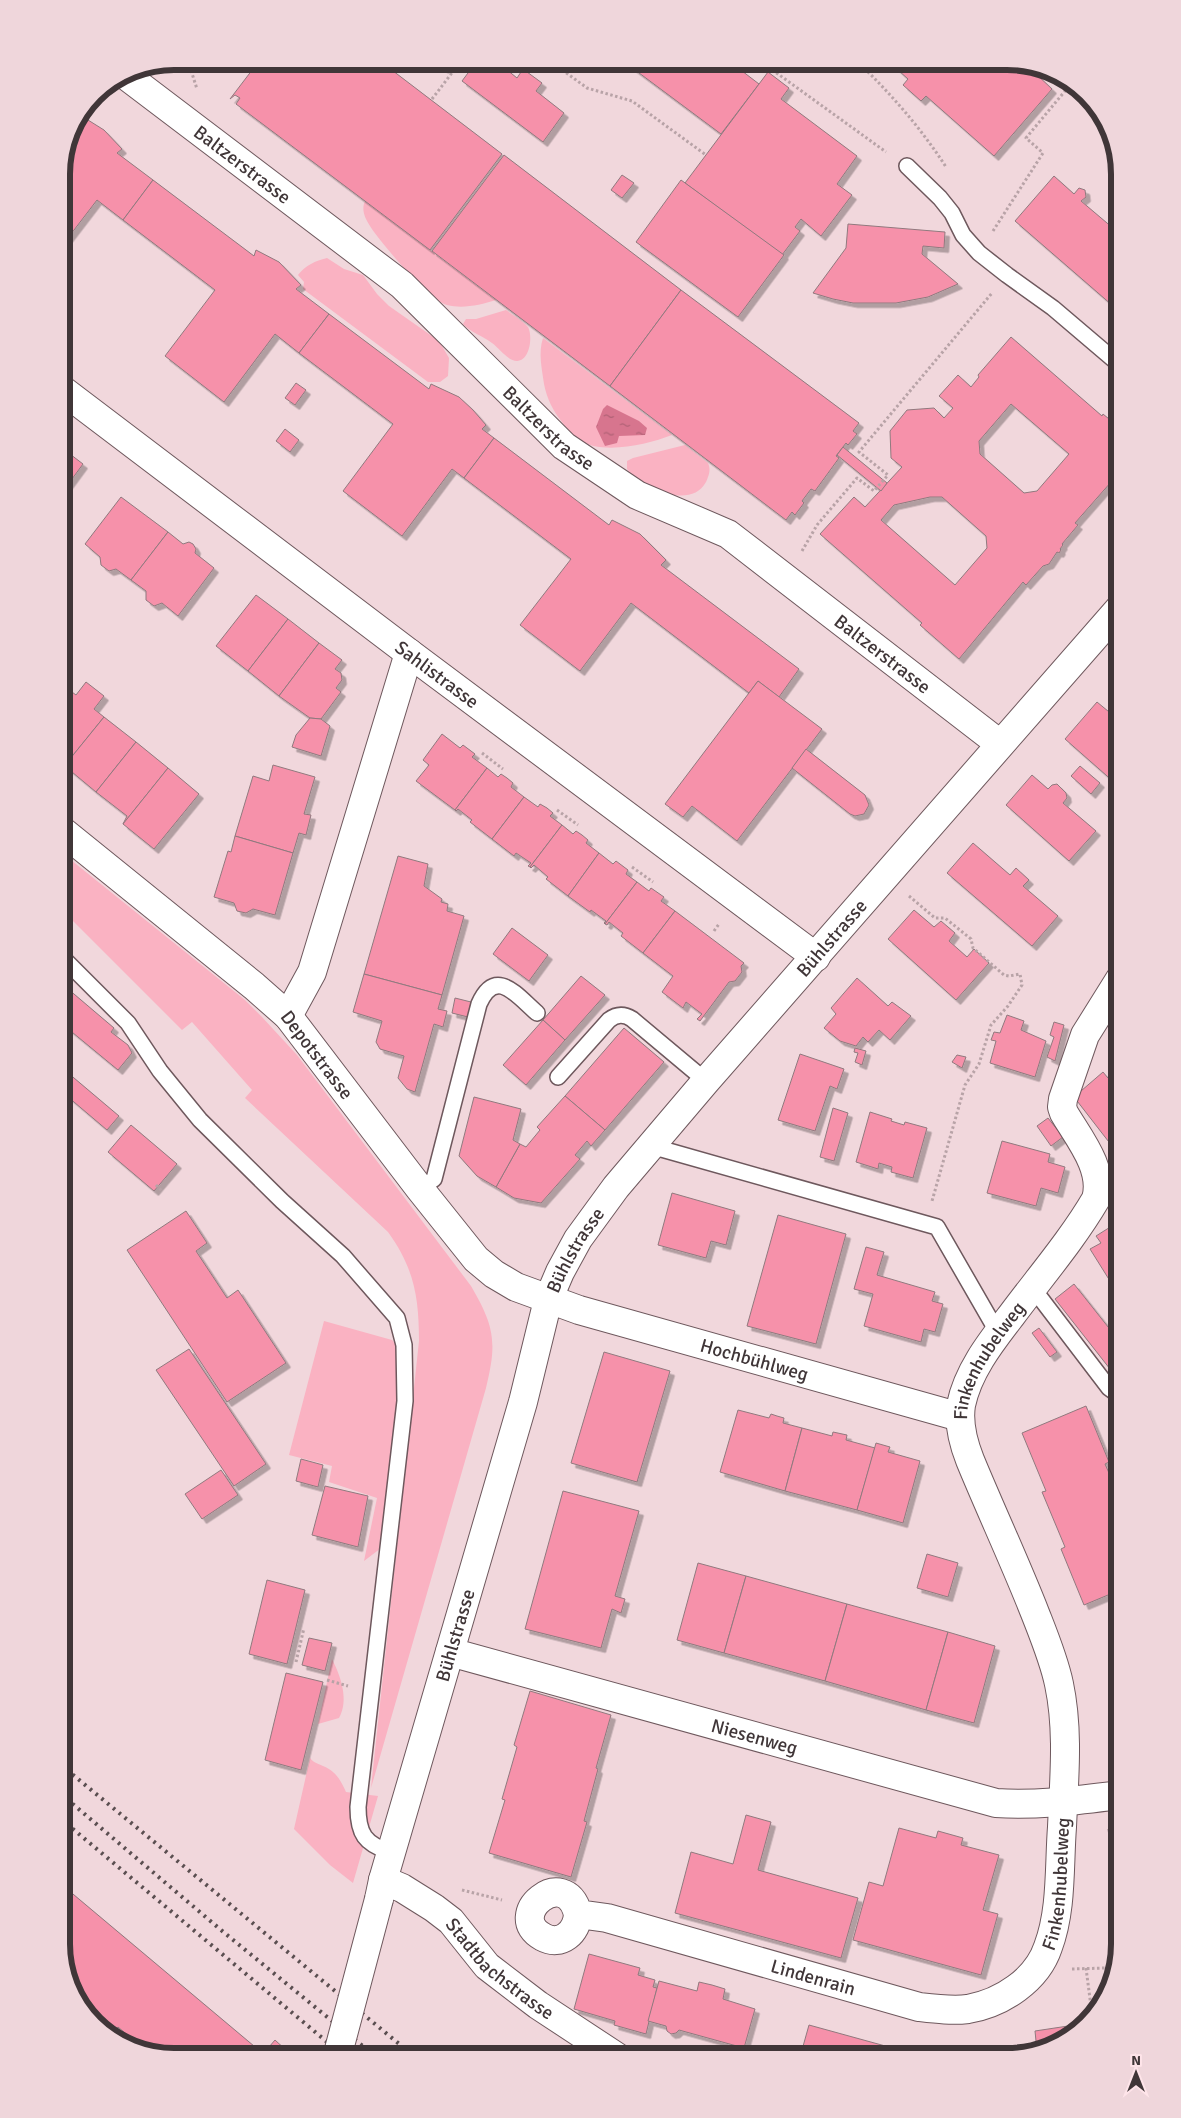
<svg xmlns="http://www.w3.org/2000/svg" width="1181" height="2118" font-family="Signika,sans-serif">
<defs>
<pattern id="water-ripples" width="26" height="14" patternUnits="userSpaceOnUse" patternTransform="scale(1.25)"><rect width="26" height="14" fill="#d7758e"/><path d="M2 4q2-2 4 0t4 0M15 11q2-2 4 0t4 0" fill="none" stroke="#b06175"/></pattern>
<filter id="shadow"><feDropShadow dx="4.5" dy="4.5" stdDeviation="0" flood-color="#0004"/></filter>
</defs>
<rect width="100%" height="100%" fill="#f1d7dc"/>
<g fill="#fab2c2">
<path d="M 365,201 L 496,300 C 480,305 463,309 447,305 C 430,301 380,242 370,226 C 365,218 361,210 365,201 Z"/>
<path d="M 327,258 L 344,269 L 363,275 L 377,294 L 389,306 L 439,341 L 449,358 L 448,376 L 440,382 L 428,382 L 303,289 L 304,282 L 298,275 C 306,265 315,261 327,258 Z"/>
<path d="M 506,310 C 513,315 523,321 528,327 C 533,336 530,361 517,361 C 508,361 499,348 492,343 C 483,336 470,332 463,324 L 466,319 L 476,319 Z"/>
<path d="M 543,338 L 672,435 C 646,445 603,455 578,440 C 571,436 567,429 562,422 C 553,411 547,399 544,384 C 542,369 538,353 543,338 Z"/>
<path d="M 685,445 L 708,463 C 711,470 709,475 706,482 C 691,510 643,489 627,469 L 627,461 L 633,458 Z"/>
<path d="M 61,852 L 245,1000 L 262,1017 L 297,1055 L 471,1286 C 495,1327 497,1343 486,1388 L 371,1788 L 419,1341 C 419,1297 414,1268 388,1232 L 245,1098 L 252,1090 L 192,1022 L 182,1030 L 61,909 Z"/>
<polygon points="324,1321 392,1340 403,1351 389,1542 364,1561 377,1498 329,1482 332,1466 289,1455"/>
<path d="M 332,1659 C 341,1677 349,1700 339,1718 L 318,1724 Z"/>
<path d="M 310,1758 C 314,1763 317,1763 323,1766 C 336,1771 341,1781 346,1792 L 378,1796 L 353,1883 L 330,1865 L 294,1829 Z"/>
</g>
<polygon fill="url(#water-ripples)" points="607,405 639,421 647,428 645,435 619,436 617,443 605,446 596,427 603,409"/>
<g fill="#f691aa" stroke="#90797e" fill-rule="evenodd" filter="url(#shadow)">
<polygon points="259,61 380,61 502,154 430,250 236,104 240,98 235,95 230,99"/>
<polygon points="434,61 450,61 444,69"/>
<polygon points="477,61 496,61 517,78 523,69 542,83 536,91 564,113 543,142 462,81"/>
<polygon points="623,61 729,61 759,84 721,134"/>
<polygon points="888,61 1015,62 1022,64 1034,72 1052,89 994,156 926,96 921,101 903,85 908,79"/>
<polygon points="768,72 789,88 781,99 857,156 837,184 852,195 821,236 801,219 795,227 800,231 782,255 685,183"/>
<polygon points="80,115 104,130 122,149 117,153 153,180 123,220 97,200 61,247 61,167 70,131"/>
<polygon points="504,155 681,290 610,386 432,251"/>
<polygon points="622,175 634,183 622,198 611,190"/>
<polygon points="1054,176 1074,194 1079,188 1085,190 1086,197 1081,201 1120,234 1120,312 1015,221"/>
<polygon points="153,180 254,256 256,250 279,262 301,285 296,289 329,314 299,353 275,334 224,402 165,356 215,290 123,220"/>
<polygon points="681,180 784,255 738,317 636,242"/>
<polygon points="848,224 945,232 944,248 923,246 922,254 958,284 928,297 896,303 853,303 833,299 813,293 846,248"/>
<polygon points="681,290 859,423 853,431 857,434 848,445 846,443 836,456 839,458 815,491 811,489 802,501 804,503 795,515 792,512 786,520 610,386"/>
<polygon points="329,314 429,389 431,384 459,397 473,410 486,425 482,429 494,438 464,478 452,469 402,536 343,491 393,424 299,353"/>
<path d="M 1011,337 L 1102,416 L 1103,414 L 1120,428 L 1120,474 L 1119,473 L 1075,523 L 1078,525 L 1062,544 L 1063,545 L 1060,549 L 1061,550 L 1059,553 L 1057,552 L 1049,564 L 1043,566 L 1026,585 L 1023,582 L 959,659 L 920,625 L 922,623 L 820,534 L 854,497 L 865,507 L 902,467 L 891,458 L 890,431 L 907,410 L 934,408 L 944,418 L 953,408 L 939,396 L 958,375 L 971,387 L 979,377 L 978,375 ZM 1011,404 L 1069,454 L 1037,491 L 1024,493 L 980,454 L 979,441 ZM 930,497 L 942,497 L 986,536 L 987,548 L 955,585 L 881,520 L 894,505 Z"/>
<polygon points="296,383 306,390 295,405 285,398"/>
<polygon points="285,429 299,440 290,452 276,441"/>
<polygon points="494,438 609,525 612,520 640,534 666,560 661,565 799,669 779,697 758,681 749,693 631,603 580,671 520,625 571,559 464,478"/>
<polygon points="61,443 64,446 62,448 83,464 61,494"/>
<polygon points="843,447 887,483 881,491 837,455"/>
<polygon points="121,497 168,532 131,580 116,569 109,571 101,565 100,557 85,544"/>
<polygon points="168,532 183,544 189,542 193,544 196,549 195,553 214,568 178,616 162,603 154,606 146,600 146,591 131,580"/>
<polygon points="256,595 288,619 248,671 216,646"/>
<polygon points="288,619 319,643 279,696 248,671"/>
<polygon points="319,643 342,660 335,669 341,673 342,680 336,688 341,692 321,719 310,718 279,696"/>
<polygon points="758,681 822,729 737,841 692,806 683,817 665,804"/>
<polygon points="86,682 104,696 94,709 104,717 61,770 61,706 72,692 76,695"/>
<polygon points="1097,702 1120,721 1120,777 1115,783 1065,739"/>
<polygon points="104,717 136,742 96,792 66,767 61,772 61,770"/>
<polygon points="310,718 321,719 330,726 321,756 292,747 296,735"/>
<polygon points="442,734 460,748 463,745 475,754 472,757 487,768 455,810 416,781 429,765 423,760"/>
<polygon points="136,742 168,768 123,824 127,816 96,792"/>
<polygon points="806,749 865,795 869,805 864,814 855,816 850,814 792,768"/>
<polygon points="273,765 315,777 304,814 311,815 306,835 299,833 293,853 235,836 253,776 269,781"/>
<polygon points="1080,766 1100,783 1091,794 1071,776"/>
<polygon points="168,768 199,794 154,849 123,824"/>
<polygon points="487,768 498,777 501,774 507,778 513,783 511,787 524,797 492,839 470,822 472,820 458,809 456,811 455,810"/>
<polygon points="1032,775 1048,789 1052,785 1057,784 1066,793 1067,798 1063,803 1096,831 1069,861 1006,805"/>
<polygon points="524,797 538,807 540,804 547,808 553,813 550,816 562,825 530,867 528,866 531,863 516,853 514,856 492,839"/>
<polygon points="562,825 573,834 576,831 582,835 588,840 586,843 599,853 568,896 546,879 548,877 534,865 531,868 530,867"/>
<polygon points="235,836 293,853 275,915 253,909 246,913 237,911 234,903 214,897 228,851 231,852"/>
<polygon points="973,843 1010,875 1016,868 1029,880 1023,886 1058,916 1032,946 947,873"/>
<polygon points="599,853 613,864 616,861 628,870 626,874 637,882 605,924 604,923 606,921 591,910 590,912 568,896"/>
<polygon points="398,856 428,864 424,886 442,899 441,902 448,904 447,911 464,916 442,995 364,974"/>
<polygon points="637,882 649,891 651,888 664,897 661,901 675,911 643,953 621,936 623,933 609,922 607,925 605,924"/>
<polygon points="914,910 934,927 941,921 955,933 949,941 967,957 974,949 989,963 956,1000 888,939"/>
<polygon points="675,911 744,963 741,966 742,972 735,981 729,982 700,1021 697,1019 702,1014 686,1002 683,1008 662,992 673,976 643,953"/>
<polygon points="512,928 548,955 529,981 493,954"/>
<polygon points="364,974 442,995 438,1009 447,1011 443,1027 434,1024 415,1092 407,1089 398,1078 404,1056 380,1049 376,1042 382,1021 353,1012"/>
<polygon points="581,976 605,995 565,1040 543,1020"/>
<polygon points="857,978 888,1006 892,1002 911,1016 890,1040 879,1030 868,1042 863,1037 856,1046 840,1041 824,1028 836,1014 831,1008"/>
<polygon points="61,983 114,1028 111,1032 128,1045 132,1053 118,1070 61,1023"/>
<polygon points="455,998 471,1002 468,1017 452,1013"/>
<polygon points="1007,1015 1024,1021 1021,1030 1046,1041 1035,1077 990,1063 996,1041 991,1040 994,1032 1000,1033"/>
<polygon points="543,1020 565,1040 526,1085 503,1065"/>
<polygon points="1054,1022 1064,1025 1055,1061 1047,1057 1054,1037 1050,1035"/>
<polygon points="624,1028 664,1062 605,1130 565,1096"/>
<polygon points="855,1048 866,1051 862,1065 855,1062 858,1053 854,1052"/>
<polygon points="800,1054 844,1069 837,1089 830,1086 815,1131 778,1120"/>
<polygon points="957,1055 966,1057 962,1068 952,1062"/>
<polygon points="61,1067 119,1116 107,1130 61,1091"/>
<polygon points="1120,1069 1120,1140 1112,1146 1074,1097 1103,1072 1108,1078"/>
<polygon points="565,1096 605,1130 591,1146 587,1141 575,1155 580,1159 541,1203 514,1198 496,1187 520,1144 526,1147 540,1130 537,1127"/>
<polygon points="474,1097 521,1109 513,1140 520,1144 496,1187 477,1176 459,1156"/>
<polygon points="833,1108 848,1113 834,1161 820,1157"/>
<polygon points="870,1112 892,1119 891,1121 904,1125 905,1122 927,1128 913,1178 891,1172 892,1167 879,1163 878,1169 856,1162"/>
<polygon points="1048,1118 1063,1137 1051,1146 1037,1126"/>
<polygon points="131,1125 177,1164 154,1191 108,1152"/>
<polygon points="1002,1141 1050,1154 1048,1162 1065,1167 1058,1193 1041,1188 1036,1206 987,1193"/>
<polygon points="672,1193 735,1211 726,1245 711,1241 706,1258 658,1245"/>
<polygon points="186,1211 207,1243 196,1251 227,1298 238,1290 286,1363 227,1402 127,1250"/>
<polygon points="778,1215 846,1234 816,1344 747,1326"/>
<polygon points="1115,1224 1120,1227 1120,1297 1090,1249 1101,1243 1096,1236"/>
<polygon points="866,1247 884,1252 877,1275 935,1292 932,1301 943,1304 935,1332 924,1329 921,1342 864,1326 873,1294 854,1289"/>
<polygon points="1074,1284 1120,1342 1120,1361 1110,1369 1055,1299"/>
<polygon points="1039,1328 1057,1352 1050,1357 1032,1333"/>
<polygon points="189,1349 266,1464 234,1486 156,1370"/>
<polygon points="604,1352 670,1371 637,1482 571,1463"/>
<polygon points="1086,1406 1109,1462 1105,1464 1120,1498 1120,1590 1084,1605 1061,1549 1065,1547 1042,1492 1046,1491 1022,1433"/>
<polygon points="738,1410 769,1418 771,1414 777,1416 784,1418 783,1423 802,1428 785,1491 720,1472"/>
<polygon points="802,1428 832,1436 833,1432 847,1435 846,1440 875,1448 857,1510 785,1491"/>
<polygon points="876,1443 890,1447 888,1452 920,1461 903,1523 857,1510"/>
<polygon points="301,1459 323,1465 318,1487 296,1481"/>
<polygon points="221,1470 238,1495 202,1519 185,1494"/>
<polygon points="325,1486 368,1496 358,1547 312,1535"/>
<polygon points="563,1491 639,1511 615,1596 625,1599 621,1613 612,1609 601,1648 525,1629"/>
<polygon points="927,1554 958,1563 948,1597 917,1588"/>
<polygon points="698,1563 746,1576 724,1653 677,1640"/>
<polygon points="746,1576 847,1604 825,1681 724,1653"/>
<polygon points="267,1580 305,1590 287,1664 249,1654"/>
<polygon points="847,1604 948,1632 926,1710 825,1681"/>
<polygon points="948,1632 995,1646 974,1723 926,1710"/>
<polygon points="309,1638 332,1643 325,1671 302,1665"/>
<polygon points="286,1673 323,1682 301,1770 265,1760"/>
<polygon points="530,1691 611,1715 596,1768 598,1769 584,1821 587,1822 571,1877 489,1853 505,1800 502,1799 517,1747 514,1745"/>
<polygon points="746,1815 771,1822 758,1870 858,1898 841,1958 675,1913 691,1852 733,1864"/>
<polygon points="899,1828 936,1838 938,1831 963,1838 961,1845 999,1855 983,1910 998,1914 981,1975 853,1940 869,1882 883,1886"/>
<polygon points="1120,1828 1120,1944 1118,1949 1111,1892 1116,1891 1108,1829"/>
<polygon points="61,1884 267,2057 167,2057 144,2049 118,2027 111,2038 70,1987 61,1944"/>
<polygon points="589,1954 640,1968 638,1975 655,1980 653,1987 657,1988 646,2034 614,2025 615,2021 574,2009"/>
<polygon points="659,1981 697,1991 699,1982 712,1985 725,1989 723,1999 755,2009 744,2048 679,2030 676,2033 671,2034 667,2031 666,2026 648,2021"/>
<polygon points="809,2025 918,2055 917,2057 800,2057"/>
<polygon points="1068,2026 1069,2033 1050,2048 1037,2051 1035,2031"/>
<polygon points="275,2040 288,2052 283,2057 269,2047"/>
</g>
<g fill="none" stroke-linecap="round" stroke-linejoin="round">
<g stroke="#6e585d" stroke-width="18">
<g id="lane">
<polyline points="907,166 940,198 952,213 963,235 979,253 1007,275 1053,308 1120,365"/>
<path d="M 61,956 L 128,1023 L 160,1071 L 200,1120 L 282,1201 L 343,1256 L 397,1318 L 404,1345 L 405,1401 L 358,1807 C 358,1834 365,1844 390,1852"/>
<path d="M 558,1077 L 609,1020 C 617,1014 624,1014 632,1019 L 706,1081"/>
<polyline points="651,1146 937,1227 998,1333"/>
<path d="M 420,1189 L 434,1179 L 479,1004 C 496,966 517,996 537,1013"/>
<polyline points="1032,1287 1109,1388 1120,1396"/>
</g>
</g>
<g stroke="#6e585d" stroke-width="30">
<g id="street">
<path id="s1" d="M 124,74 L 402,285 L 564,446 L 637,495 L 728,534 L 1000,744"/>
<path id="s2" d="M 61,389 L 409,653 L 816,957"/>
<path id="s3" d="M 61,830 L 254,986 L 288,1016 L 420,1189 L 476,1259 L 494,1274 L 516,1287 L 579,1310 L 960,1417"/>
<polyline points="288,1016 312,972 409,653"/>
<path id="s4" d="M 450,1652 L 996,1803 C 1037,1806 1079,1800 1120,1795"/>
<path id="s5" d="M 383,1880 L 523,1402 L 548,1300 L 560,1272 L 578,1239 L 616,1187 L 706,1081 L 1120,608"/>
<path id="s6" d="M 578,1914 C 577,1932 561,1947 543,1937 C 503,1916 565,1863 578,1914 L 607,1918 L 919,2007 C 936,2009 952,2011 968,2009 C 1002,2003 1037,1980 1048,1947 C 1062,1910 1059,1866 1062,1827 C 1064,1780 1069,1731 1059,1684 C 1054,1660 1044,1636 1035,1613 C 1015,1562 991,1511 970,1460 C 963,1442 958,1424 961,1405 C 968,1371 991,1342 1011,1316 C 1040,1277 1072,1240 1096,1199 C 1105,1169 1078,1137 1064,1113 L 1062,1107 L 1063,1099 L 1085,1035 L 1120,979"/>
</g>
</g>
<g stroke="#6e585d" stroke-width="30">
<g id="secondary">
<path id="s7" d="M 379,1899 L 383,1880 L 402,1888 L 434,1908 L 451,1921 L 487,1966 L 538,2005 L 617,2057"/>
</g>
</g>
<g stroke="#b8a3a7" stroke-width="3" stroke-dasharray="2.5 2.5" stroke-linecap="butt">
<polyline points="188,61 197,89"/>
<polyline points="550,61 587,88 632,101 706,155"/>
<polyline points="760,61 886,152"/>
<path d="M 857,61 C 891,94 921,128 946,167"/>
<polyline points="432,99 461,61"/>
<polyline points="993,231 1043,153 1026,138 1065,91 1059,77"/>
<polyline points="802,551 817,525 857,478 874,491 888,475 859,452 992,293"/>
<polyline points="482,753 503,769"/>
<polyline points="557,810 578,825"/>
<polyline points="632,867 653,882"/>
<polyline points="909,896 935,918 945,918 971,939 973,948 1004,975 1009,976 1020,974 1022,985 1008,1006 991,1025 979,1064 965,1085 932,1201"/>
<polyline points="714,931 719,924"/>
<polyline points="156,1185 162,1191"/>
<polyline points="296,1662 304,1628"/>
<polyline points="327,1680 348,1686"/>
<polyline points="462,1890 502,1900"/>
<polyline points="1086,1968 1092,2014"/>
<polyline points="1072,1969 1105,1968"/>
</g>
<use href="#lane" stroke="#fff" stroke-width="15"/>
<use href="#street" stroke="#fff" stroke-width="28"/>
<use href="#secondary" stroke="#fff" stroke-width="28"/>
<g stroke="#5a4e50" stroke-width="4" stroke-dasharray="2.5 5" stroke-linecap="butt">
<polyline points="61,1634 71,1642"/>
<polyline points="61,1765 415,2057"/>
<polyline points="61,1794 221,1930 376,2057"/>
<polyline points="61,1819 345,2057"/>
</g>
<g stroke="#6e585d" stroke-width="30" stroke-linecap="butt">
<polyline id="secondary-bridge" points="337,2057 379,1899"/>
</g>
<use href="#secondary-bridge" stroke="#fff" stroke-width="28"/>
</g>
<g text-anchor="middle" stroke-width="4.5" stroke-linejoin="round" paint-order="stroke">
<g font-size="19" fill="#403638" stroke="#fee4e9">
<text dy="7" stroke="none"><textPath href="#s1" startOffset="149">Baltzerstrasse</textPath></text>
<text dy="7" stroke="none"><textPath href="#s1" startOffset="554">Baltzerstrasse</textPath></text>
<text dy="7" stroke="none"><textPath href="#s1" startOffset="960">Baltzerstrasse</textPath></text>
<text dy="7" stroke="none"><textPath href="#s2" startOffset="472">Sahlistrasse</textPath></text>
<text dy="7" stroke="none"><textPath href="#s5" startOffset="1065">Bühlstrasse</textPath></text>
<text dy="7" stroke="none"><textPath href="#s3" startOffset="342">Depotstrasse</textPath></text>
<text dy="7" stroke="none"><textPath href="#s5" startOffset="660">Bühlstrasse</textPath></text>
<text dy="7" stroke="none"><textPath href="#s3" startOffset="899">Hochbühlweg</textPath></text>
<text dy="7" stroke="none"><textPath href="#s6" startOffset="1271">Finkenhubelweg</textPath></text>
<text dy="7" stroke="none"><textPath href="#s5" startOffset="255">Bühlstrasse</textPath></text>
<text dy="7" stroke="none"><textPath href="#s4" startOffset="316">Niesenweg</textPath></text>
<text dy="7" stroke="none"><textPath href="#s6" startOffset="721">Finkenhubelweg</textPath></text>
<text dy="7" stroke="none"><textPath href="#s7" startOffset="168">Stadtbachstrasse</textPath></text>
<text dy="7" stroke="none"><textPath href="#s6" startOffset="392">Lindenrain</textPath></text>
</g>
</g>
<path d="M0 0H1181V2118H0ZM174 70H1007A104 104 0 0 1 1111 174V1944A104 104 0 0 1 1007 2048H174A104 104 0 0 1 70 1944V174A104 104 0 0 1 174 70Z" fill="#efd6db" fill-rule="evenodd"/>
<path fill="none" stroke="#403638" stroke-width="6" d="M174 70H1007A104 104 0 0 1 1111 174V1944A104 104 0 0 1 1007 2048H174A104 104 0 0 1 70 1944V174A104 104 0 0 1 174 70Z"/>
<g transform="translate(1136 2073)" stroke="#fee4e9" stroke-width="4" paint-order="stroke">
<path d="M0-4L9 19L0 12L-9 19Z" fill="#403638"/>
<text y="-8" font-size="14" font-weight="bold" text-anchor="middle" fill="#403638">N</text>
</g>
</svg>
